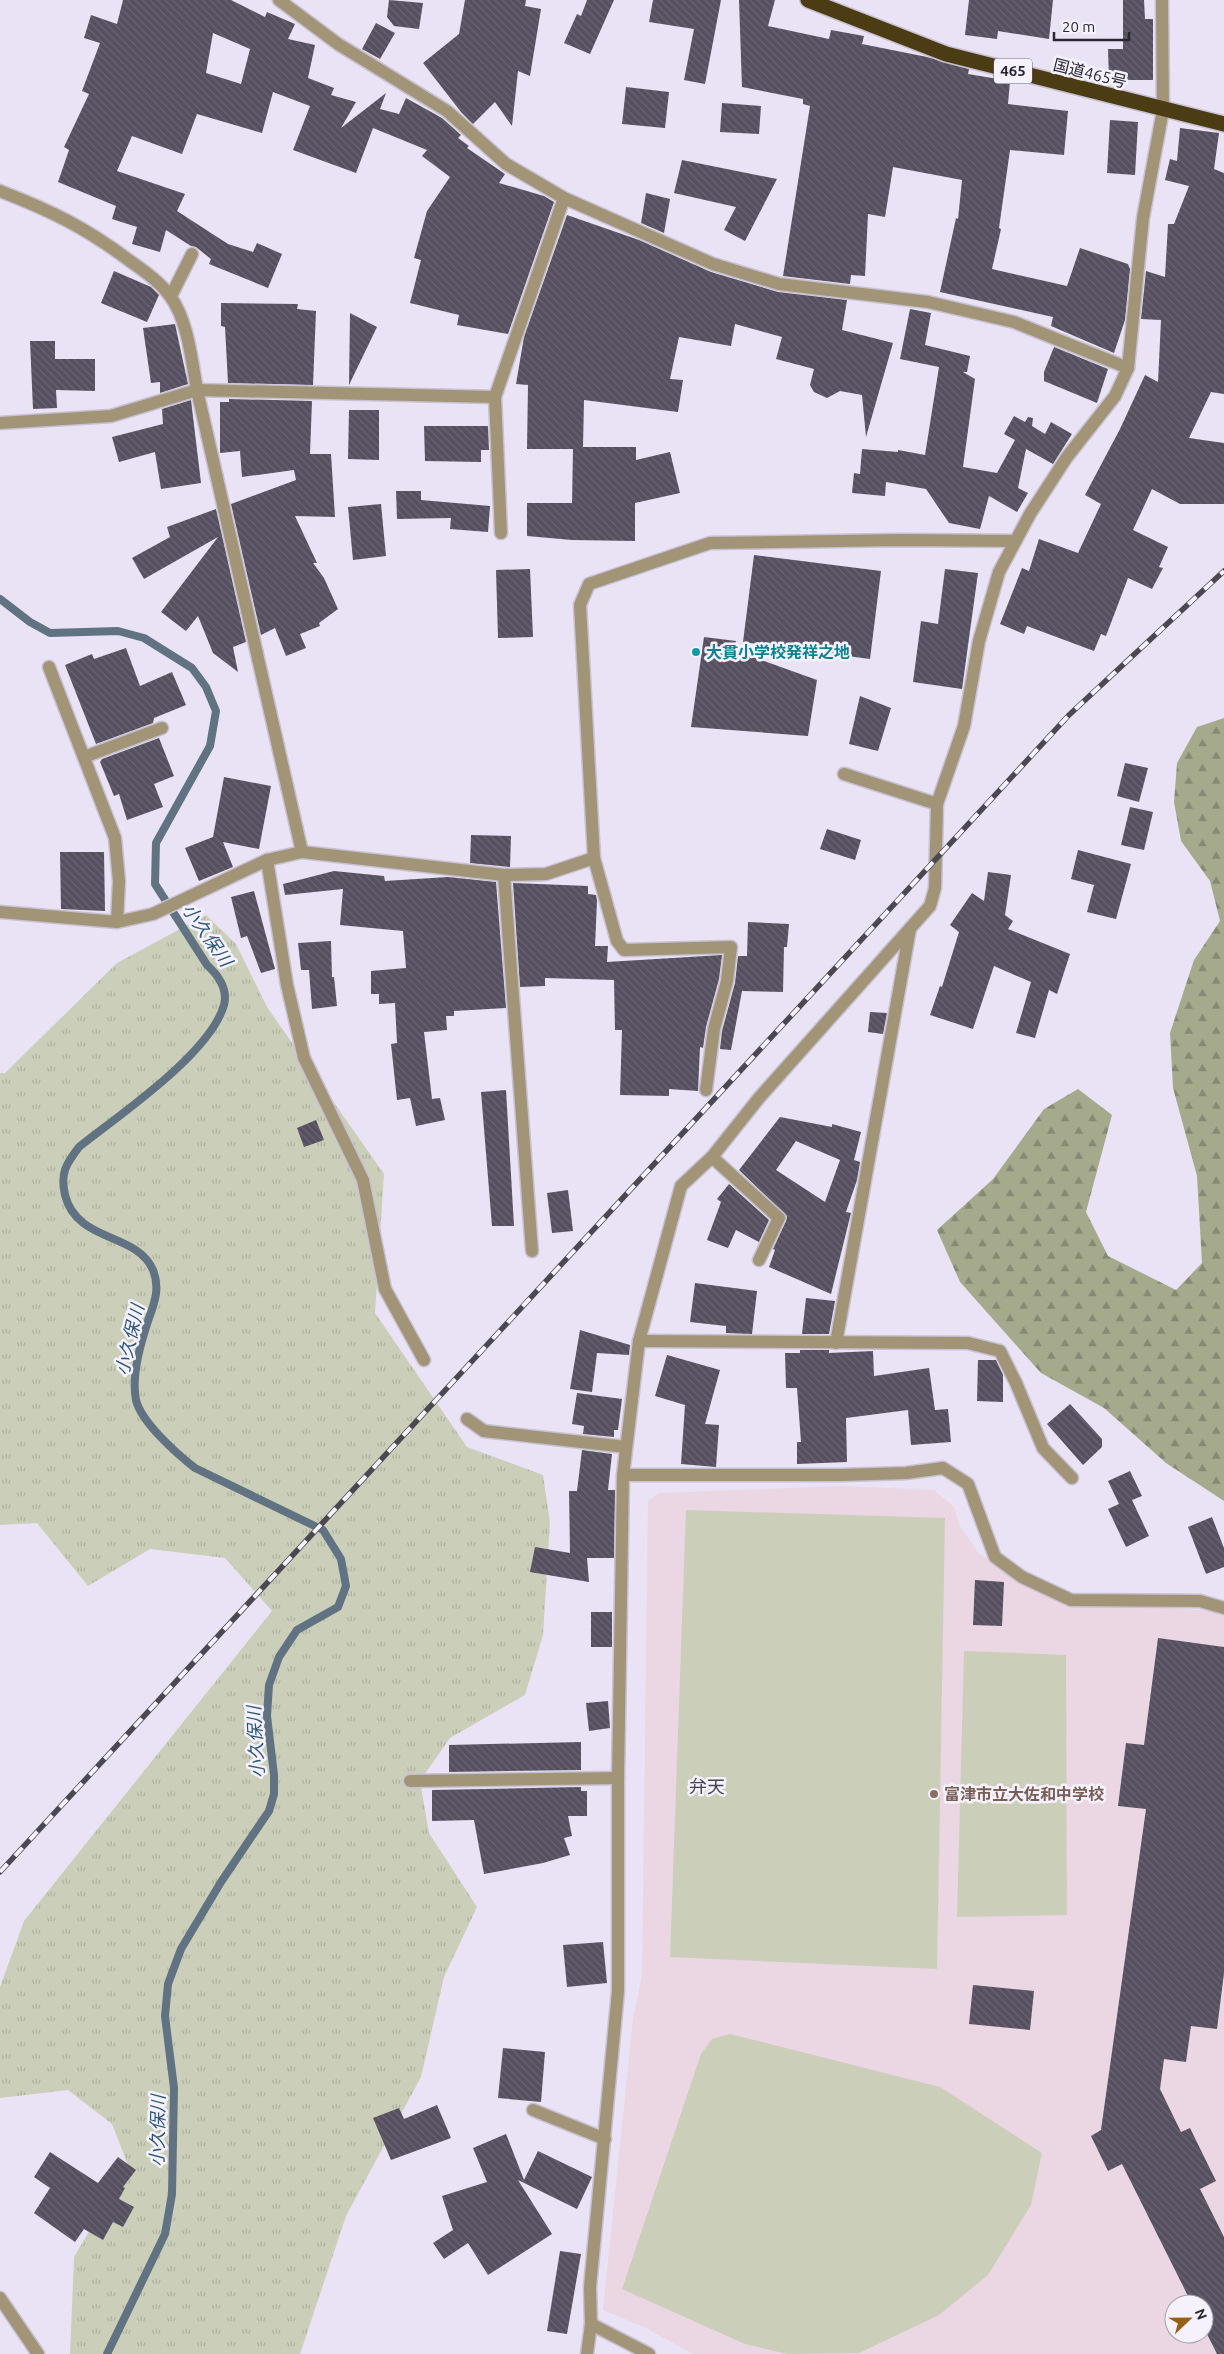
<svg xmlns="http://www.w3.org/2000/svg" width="1224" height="2354" font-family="Ubuntu,'Noto Sans JP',sans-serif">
<defs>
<pattern id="grass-tufts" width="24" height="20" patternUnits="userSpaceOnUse" patternTransform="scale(1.25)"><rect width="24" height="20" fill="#cbcfb9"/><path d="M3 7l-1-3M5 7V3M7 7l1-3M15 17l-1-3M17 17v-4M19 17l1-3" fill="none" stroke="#aeb29f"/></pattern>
<pattern id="forest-firs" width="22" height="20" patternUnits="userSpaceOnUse" patternTransform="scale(1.25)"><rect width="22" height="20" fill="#a5aa8d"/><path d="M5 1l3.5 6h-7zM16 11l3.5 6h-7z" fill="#868a74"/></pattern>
<pattern id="building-back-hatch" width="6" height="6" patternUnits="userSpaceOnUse" patternTransform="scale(1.25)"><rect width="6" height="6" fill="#554f5f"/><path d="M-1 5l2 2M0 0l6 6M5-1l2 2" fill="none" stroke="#6a6572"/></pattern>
</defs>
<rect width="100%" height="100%" fill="#eae3f6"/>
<path fill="#ebd6e4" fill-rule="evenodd" d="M 842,1486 L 934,1490 L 954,1507 L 960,1526 L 979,1554 L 1020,1573 L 1051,1598 L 1224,1612 L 1224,2354 L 693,2354 L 644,2327 L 603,2310 L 633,2019 L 642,1975 L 648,1501 L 659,1493 ZM 1174,2304 L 1204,2304 L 1204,2334 L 1174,2334 Z"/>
<polygon fill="url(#grass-tufts)" points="206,915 236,944 267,1007 384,1174 375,1313 467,1447 543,1475 550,1522 543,1635 525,1695 450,1738 420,1781 429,1833 477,1907 444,1977 421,2077 346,2216 300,2354 70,2354 74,2257 128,2165 112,2124 68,2090 0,2098 0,1987 24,1921 272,1611 225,1558 150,1549 88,1586 37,1523 0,1525 0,1073 5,1073 117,963"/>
<polygon fill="url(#forest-firs)" points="1224,718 1224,1501 1166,1463 1104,1408 1041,1373 960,1282 937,1230 993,1179 1044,1109 1078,1089 1112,1115 1086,1212 1108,1256 1176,1290 1202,1263 1197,1176 1173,1088 1170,1033 1194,960 1220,921 1210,881 1181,841 1174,802 1177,763 1197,727"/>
<g fill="#cbcfb9">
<polygon points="686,1510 945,1518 937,1969 670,1957"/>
<polygon points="964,1651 1066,1655 1067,1915 957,1917"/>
<polygon points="730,2034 940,2087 1042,2153 1031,2205 988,2275 939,2315 859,2353 787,2354 745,2344 622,2289 701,2054 712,2039"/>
</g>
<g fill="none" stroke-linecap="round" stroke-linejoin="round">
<path stroke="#617282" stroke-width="8" d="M 0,599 L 30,622 L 50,633 L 118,631 L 144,638 L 192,668 L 206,687 L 216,711 L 210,746 L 156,843 L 155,884 L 207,965 C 218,975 228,989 224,1005 C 210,1054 119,1115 79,1147 C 66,1164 60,1173 65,1195 C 77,1243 137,1232 153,1270 C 160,1287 155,1302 149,1318 C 141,1342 131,1375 136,1400 C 141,1422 177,1454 195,1468 L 323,1530 L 341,1559 L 346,1586 L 338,1607 L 297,1630 L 279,1657 L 269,1685 L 267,1716 L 274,1775 L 274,1794 L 269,1811 L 221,1882 L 181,1949 L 168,1984 L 165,2016 L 174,2088 L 172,2194 L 165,2234 L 107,2354"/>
</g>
<g fill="url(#building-back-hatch)" fill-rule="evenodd">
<path d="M 123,0 L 231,0 L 265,17 L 267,12 L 295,24 L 288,39 L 315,45 L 308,78 L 334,88 L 331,95 L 356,102 L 341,128 L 386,93 L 380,109 L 399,114 L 406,98 L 442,118 L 461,135 L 458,138 L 469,146 L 467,148 L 505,174 L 499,183 L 544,196 L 554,202 L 508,334 L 457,325 L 459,315 L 410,303 L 421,260 L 414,258 L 427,211 L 450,177 L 422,156 L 427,150 L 373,128 L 356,173 L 293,150 L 310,106 L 273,92 L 262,133 L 197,114 L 182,154 L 132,136 L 117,171 L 185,194 L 177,211 L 228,244 L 253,252 L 257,243 L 282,254 L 268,288 L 209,264 L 211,259 L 196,247 L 191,246 L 166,230 L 160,252 L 132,244 L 137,227 L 112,219 L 116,206 L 58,182 L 69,150 L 64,147 L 89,94 L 82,91 L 100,43 L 84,38 L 91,15 L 117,24 ZM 213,33 L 250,49 L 241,84 L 206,73 Z"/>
<polygon points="389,0 423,3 419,29 394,26 387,17"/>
<polygon points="465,0 526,0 525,6 541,9 530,76 518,71 512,126 495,102 473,124 461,112 423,63 459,34"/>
<polygon points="587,0 614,0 590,54 564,43 577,14 581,16"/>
<polygon points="653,0 721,0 705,84 684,80 694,29 649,22"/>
<polygon points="739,0 775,0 768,26 829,39 831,30 864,36 862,44 927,57 969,69 968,74 1010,81 1008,104 1068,111 1064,155 1010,150 999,228 1001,229 992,269 1067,286 1080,248 1128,264 1130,269 1125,320 1114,353 1051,326 1053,317 940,292 956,218 958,219 962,180 893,167 885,217 868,214 865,276 851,275 850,284 783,276 810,106 803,104 803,99 742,87"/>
<polygon points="969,0 1053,0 1049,39 998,31 997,39 965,35"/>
<polygon points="1123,0 1144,0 1145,19 1153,19 1153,80 1109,80 1108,49 1123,49"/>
<polygon points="376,23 395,33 380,59 362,49"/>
<polygon points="626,87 669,92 665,128 622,124"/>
<polygon points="722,103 761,106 759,134 720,132"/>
<polygon points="1110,120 1138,122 1135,175 1107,173"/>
<polygon points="1180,128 1219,133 1214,169 1224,173 1224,394 1211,392 1189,438 1224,443 1224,504 1180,504 1152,489 1133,530 1168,547 1159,567 1163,568 1152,589 1128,578 1106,636 1101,634 1094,651 1027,626 1024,634 1000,624 1022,568 1029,571 1039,539 1078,553 1101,504 1085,495 1120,429 1145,375 1158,382 1161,320 1141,319 1146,271 1165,277 1168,224 1174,224 1189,186 1165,180 1170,159 1177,161"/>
<polygon points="682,160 777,179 745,241 724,230 736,207 674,193"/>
<polygon points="646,193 670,199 664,233 641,223"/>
<polygon points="567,215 639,240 711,272 778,292 847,300 842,330 893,343 866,437 862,395 840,391 827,398 814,392 810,385 814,369 776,359 782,337 735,324 731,346 679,337 670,379 683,380 678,412 584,400 583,447 636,447 636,460 670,452 680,493 635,503 635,541 572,540 527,536 527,503 572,503 573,449 527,449 528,385 516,384 524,337"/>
<polygon points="114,271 151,287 159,295 147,322 101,303"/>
<polygon points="221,303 298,304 297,309 316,311 313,385 228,383 225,327 221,326"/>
<polygon points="910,309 931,313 925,345 970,356 967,372 963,372 975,379 963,467 997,473 1015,440 1004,434 1014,416 1025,422 1028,417 1033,418 1032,426 1045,434 1051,422 1072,434 1053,464 1026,449 1018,488 1028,493 1017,512 989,496 980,529 949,523 926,489 886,482 885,496 852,493 854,473 860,474 862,449 898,452 898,450 925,455 939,367 900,359"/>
<polygon points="350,313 377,327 349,385"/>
<polygon points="175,324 188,384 160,393 160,382 151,383 143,328"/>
<polygon points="30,341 55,341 55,359 95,359 95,391 56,390 57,408 33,409"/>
<polygon points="1054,347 1108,369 1097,403 1044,381 1044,372"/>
<polygon points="229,399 312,401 310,454 331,454 335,517 295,516 317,563 313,563 324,578 338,609 319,623 320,626 300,634 306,648 286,656 275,628 261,635 231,504 296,480 294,470 242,477 240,451 220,453 220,402 229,402"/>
<polygon points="191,400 201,483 161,489 155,452 119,462 112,437 163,424 162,409"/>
<polygon points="349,410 379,410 379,460 348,459"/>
<polygon points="424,426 488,426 489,450 481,450 481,462 425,461"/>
<polygon points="396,491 421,491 421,500 490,506 488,532 450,529 451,518 397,519"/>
<polygon points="381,504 386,556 353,560 348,507"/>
<polygon points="216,509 246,642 233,647 238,672 213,653 198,616 186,631 161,612 218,537 144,579 132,558 170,537 167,527"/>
<polygon points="754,555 881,571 870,659 743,642"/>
<polygon points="530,569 533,637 498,638 496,570"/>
<polygon points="945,569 978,573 962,689 913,682 921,621 938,624"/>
<polygon points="704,637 736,641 733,650 817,680 808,736 691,727"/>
<polygon points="126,648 140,686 172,672 186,705 154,718 153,723 96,744 65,665 92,654 94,659"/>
<polygon points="860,696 891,708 878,751 849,744"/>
<polygon points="159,738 174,776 154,784 163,807 127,820 119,794 114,796 100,762 102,759"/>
<polygon points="1125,763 1148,768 1139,802 1117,796"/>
<polygon points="224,777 271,786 259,849 223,842 233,867 199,881 185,848 213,837"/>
<polygon points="1130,807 1153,812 1144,850 1121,845"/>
<polygon points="827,829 861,840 855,860 820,849"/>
<polygon points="471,835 511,836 510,867 470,863"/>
<polygon points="1078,850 1131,864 1116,919 1087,912 1094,885 1071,879"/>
<polygon points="60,852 104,852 105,911 61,909"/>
<polygon points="334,871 384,876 385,881 448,877 496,882 506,1008 454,1011 454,1016 446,1016 447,1030 424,1032 432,1099 440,1098 445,1120 416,1126 410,1098 397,1100 391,1044 397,1043 395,1003 379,1004 379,994 371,994 371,971 406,968 403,931 340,925 343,889 285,895 283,884"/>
<polygon points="988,872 1011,875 1005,915 1013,921 1008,929 1070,954 1057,994 1049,990 1035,1038 1016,1033 1031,982 994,966 973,1029 930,1015 940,986 942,987 959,932 950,925 972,893 984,901"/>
<polygon points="513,883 588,886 588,894 596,895 597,901 595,946 608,946 607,962 722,955 719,979 706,1027 703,1048 700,1047 698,1091 669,1089 669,1096 620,1095 622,1030 615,1030 614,980 545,978 545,986 520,987"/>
<polygon points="254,891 275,969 261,973 247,936 241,938 231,897"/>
<polygon points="748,922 789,924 787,947 784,947 783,992 742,991 731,1050 720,1049 722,1031 735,983 738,956 747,956"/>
<polygon points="331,941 332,977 334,977 337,1006 312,1009 309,970 301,970 298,943"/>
<polygon points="870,1012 887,1013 883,1034 868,1032"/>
<polygon points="506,1090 514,1226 492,1226 481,1092"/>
<path d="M 780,1117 L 832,1127 L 832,1124 L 861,1132 L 854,1160 L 860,1162 L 857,1180 L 846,1212 L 851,1213 L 850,1217 L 831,1294 L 769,1267 L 775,1250 L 773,1249 L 786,1221 L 787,1216 L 739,1170 ZM 796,1141 L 840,1160 L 825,1202 L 776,1170 Z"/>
<polygon points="316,1120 324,1140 304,1147 297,1128"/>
<polygon points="729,1184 769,1220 759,1242 736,1230 728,1248 707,1240 721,1202 717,1199"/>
<polygon points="568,1190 573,1231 552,1233 547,1193"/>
<polygon points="695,1283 757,1291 752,1334 726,1333 726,1326 690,1322"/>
<polygon points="806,1298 835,1301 829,1334 802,1334"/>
<polygon points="580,1330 630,1345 629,1355 597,1353 592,1392 570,1389"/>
<polygon points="800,1350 829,1350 829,1353 873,1351 874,1376 929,1368 935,1410 948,1409 951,1442 911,1445 908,1410 846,1418 847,1462 797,1464 797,1442 801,1442 797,1388 786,1388 785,1353 800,1353"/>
<polygon points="667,1355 720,1370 705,1424 719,1425 716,1467 681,1464 685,1405 655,1396"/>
<polygon points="978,1360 996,1360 1003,1375 1003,1402 977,1401"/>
<polygon points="577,1393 622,1399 618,1430 614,1430 614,1437 583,1434 584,1426 572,1424"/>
<polygon points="1070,1404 1102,1439 1102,1447 1083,1465 1047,1424"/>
<polygon points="582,1450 612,1454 608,1490 615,1490 614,1558 587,1558 589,1582 530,1572 535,1547 570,1553 569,1491 577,1491"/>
<polygon points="1130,1471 1142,1496 1132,1500 1149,1536 1126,1547 1108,1509 1119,1504 1108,1481"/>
<polygon points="1212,1517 1224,1548 1224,1567 1206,1574 1188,1527"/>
<polygon points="975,1580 1004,1582 1002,1626 973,1625"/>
<rect x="591" y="1612" width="21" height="35"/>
<polygon points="1158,1638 1224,1647 1224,1973 1217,2029 1191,2026 1186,2062 1164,2059 1160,2089 1181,2132 1190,2128 1216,2181 1200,2189 1224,2237 1224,2354 1217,2354 1204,2328 1204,2304 1192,2304 1122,2164 1108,2171 1091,2136 1101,2130 1146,1809 1118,1806 1126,1743 1144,1745"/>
<polygon points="608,1701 610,1728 589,1731 586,1703"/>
<polygon points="581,1742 581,1770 449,1772 449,1745"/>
<polygon points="581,1787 581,1791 587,1791 587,1816 568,1816 572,1836 564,1838 570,1855 543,1863 484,1874 474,1820 432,1821 432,1790"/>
<polygon points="603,1942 607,1983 567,1987 563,1945"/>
<polygon points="973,1985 1034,1991 1030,2030 969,2024"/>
<polygon points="503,2048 545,2052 541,2102 498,2098"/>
<polygon points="437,2105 451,2138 391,2160 373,2118 399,2108 404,2119"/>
<polygon points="506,2134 524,2180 538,2151 592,2177 577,2209 518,2180 552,2234 488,2275 468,2243 444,2259 433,2243 453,2230 442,2196 487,2182 473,2148"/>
<polygon points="50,2152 98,2183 118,2157 136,2170 123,2187 125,2188 119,2199 134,2207 123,2227 113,2222 103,2240 84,2229 75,2242 34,2213 50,2188 34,2177"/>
<polygon points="560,2251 581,2254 567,2334 547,2331"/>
</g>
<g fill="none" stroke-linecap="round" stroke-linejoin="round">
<g stroke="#c7c1d2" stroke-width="15">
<g id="street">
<polyline points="279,0 338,44 447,111 506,164 564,198 713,264 779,284 928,302 1014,322 1128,368"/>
<path d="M 0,191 C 52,211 86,228 130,261 C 144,271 160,282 170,296 C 188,320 192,362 197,390 L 302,852 L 504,875 L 546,874 L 594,858"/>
<polyline points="171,296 192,254"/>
<polyline points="0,423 111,416 197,390 495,397"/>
<polyline points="501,533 495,397 564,198"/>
<polyline points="49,667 115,838 119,881 117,922"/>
<polyline points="84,757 162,728"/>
<polyline points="844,774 937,804"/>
<polyline points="267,860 287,985 304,1058 363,1180 385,1289 424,1360"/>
<polyline points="504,875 532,1251"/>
<polyline points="0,912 117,922 153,914 267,860 302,852"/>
<polyline points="706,1090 714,1029 727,981 731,947 624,950 617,941 594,858 580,605 589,584 710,543 900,540 1015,541"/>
<polyline points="712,1157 779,1218 759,1260"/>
<polyline points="639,1341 968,1343 1000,1351 1016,1383 1043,1448 1072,1478"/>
<polyline points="836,1343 910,929"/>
<polyline points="467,1419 484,1431 626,1447"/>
<polyline points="623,1475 841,1475 906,1473 943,1468 968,1484 995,1557 1022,1577 1071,1600 1200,1601 1224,1608"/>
<polyline points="410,1781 618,1778"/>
<polyline points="533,2110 605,2139"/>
<polyline points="0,2298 38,2354"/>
<polyline points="591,2324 649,2354"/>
<polyline points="587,2354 591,2324 590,2287 618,1991 618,1778 623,1475 639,1341 681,1186 712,1157 759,1098 930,906 935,888 937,804 964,726 979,641 999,572 1030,514 1067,457 1115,396 1128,368 1143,218 1163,110 1162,0"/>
</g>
</g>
<g stroke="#c7c1d2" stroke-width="18">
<polyline id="highway" points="808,0 946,54 1224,124"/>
</g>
<use href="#street" stroke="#a29577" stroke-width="12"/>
<use href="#highway" stroke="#4c3c14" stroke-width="15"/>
<g stroke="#4c4852" stroke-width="5.5">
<polyline id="rail" points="0,1872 1069,715 1224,571"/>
</g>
<use href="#rail" stroke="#f6f2fd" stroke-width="4" stroke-dasharray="11" stroke-linecap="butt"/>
</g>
<circle fill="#0f9aa8" stroke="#f6f2fd" stroke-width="2" cx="696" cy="652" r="5"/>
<circle fill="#8d6e63" stroke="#f6f2fd" stroke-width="2" cx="934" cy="1794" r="5"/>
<g text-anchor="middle" stroke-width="5" stroke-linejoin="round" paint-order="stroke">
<rect fill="#f6f2fd" stroke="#66636c" stroke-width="1" x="994" y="58.5" width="38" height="25" rx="4"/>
<g font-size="15" font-weight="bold" fill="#29262e">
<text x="1013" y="76">465</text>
</g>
<g font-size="16" fill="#29262e" stroke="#f6f2fd">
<text transform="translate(1090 73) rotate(14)" y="6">国道465号</text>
</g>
<g font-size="16" font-weight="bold" fill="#0d838f" stroke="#f6f2fd" text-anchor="start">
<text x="706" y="658">大貫小学校発祥之地</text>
</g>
<g font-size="16" font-weight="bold" fill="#785e54" stroke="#f6f2fd" text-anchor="start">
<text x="944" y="1800">富津市立大佐和中学校</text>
</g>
<g font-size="18" font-style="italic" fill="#2b5776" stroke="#f6f2fd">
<text transform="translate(207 935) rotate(55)" y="6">小久保川</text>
<text transform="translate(130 1340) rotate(-77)" y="6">小久保川</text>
<text transform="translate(256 1742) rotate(-93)" y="6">小久保川</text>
<text transform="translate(158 2131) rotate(-89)" y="6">小久保川</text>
</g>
<g font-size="18" fill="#484251" stroke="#f6f2fd">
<text x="707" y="1793">弁天</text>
</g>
</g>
<g transform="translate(1189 2319) rotate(68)"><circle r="24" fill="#f6f2fd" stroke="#a4a0aa"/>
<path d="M0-4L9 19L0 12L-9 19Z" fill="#956116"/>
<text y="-8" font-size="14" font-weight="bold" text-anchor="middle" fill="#29262e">N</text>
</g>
<path d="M1054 32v8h75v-8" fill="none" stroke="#29262e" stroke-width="2.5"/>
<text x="1062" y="32" font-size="15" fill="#29262e" stroke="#f6f2fd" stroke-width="4" paint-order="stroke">20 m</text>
</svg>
